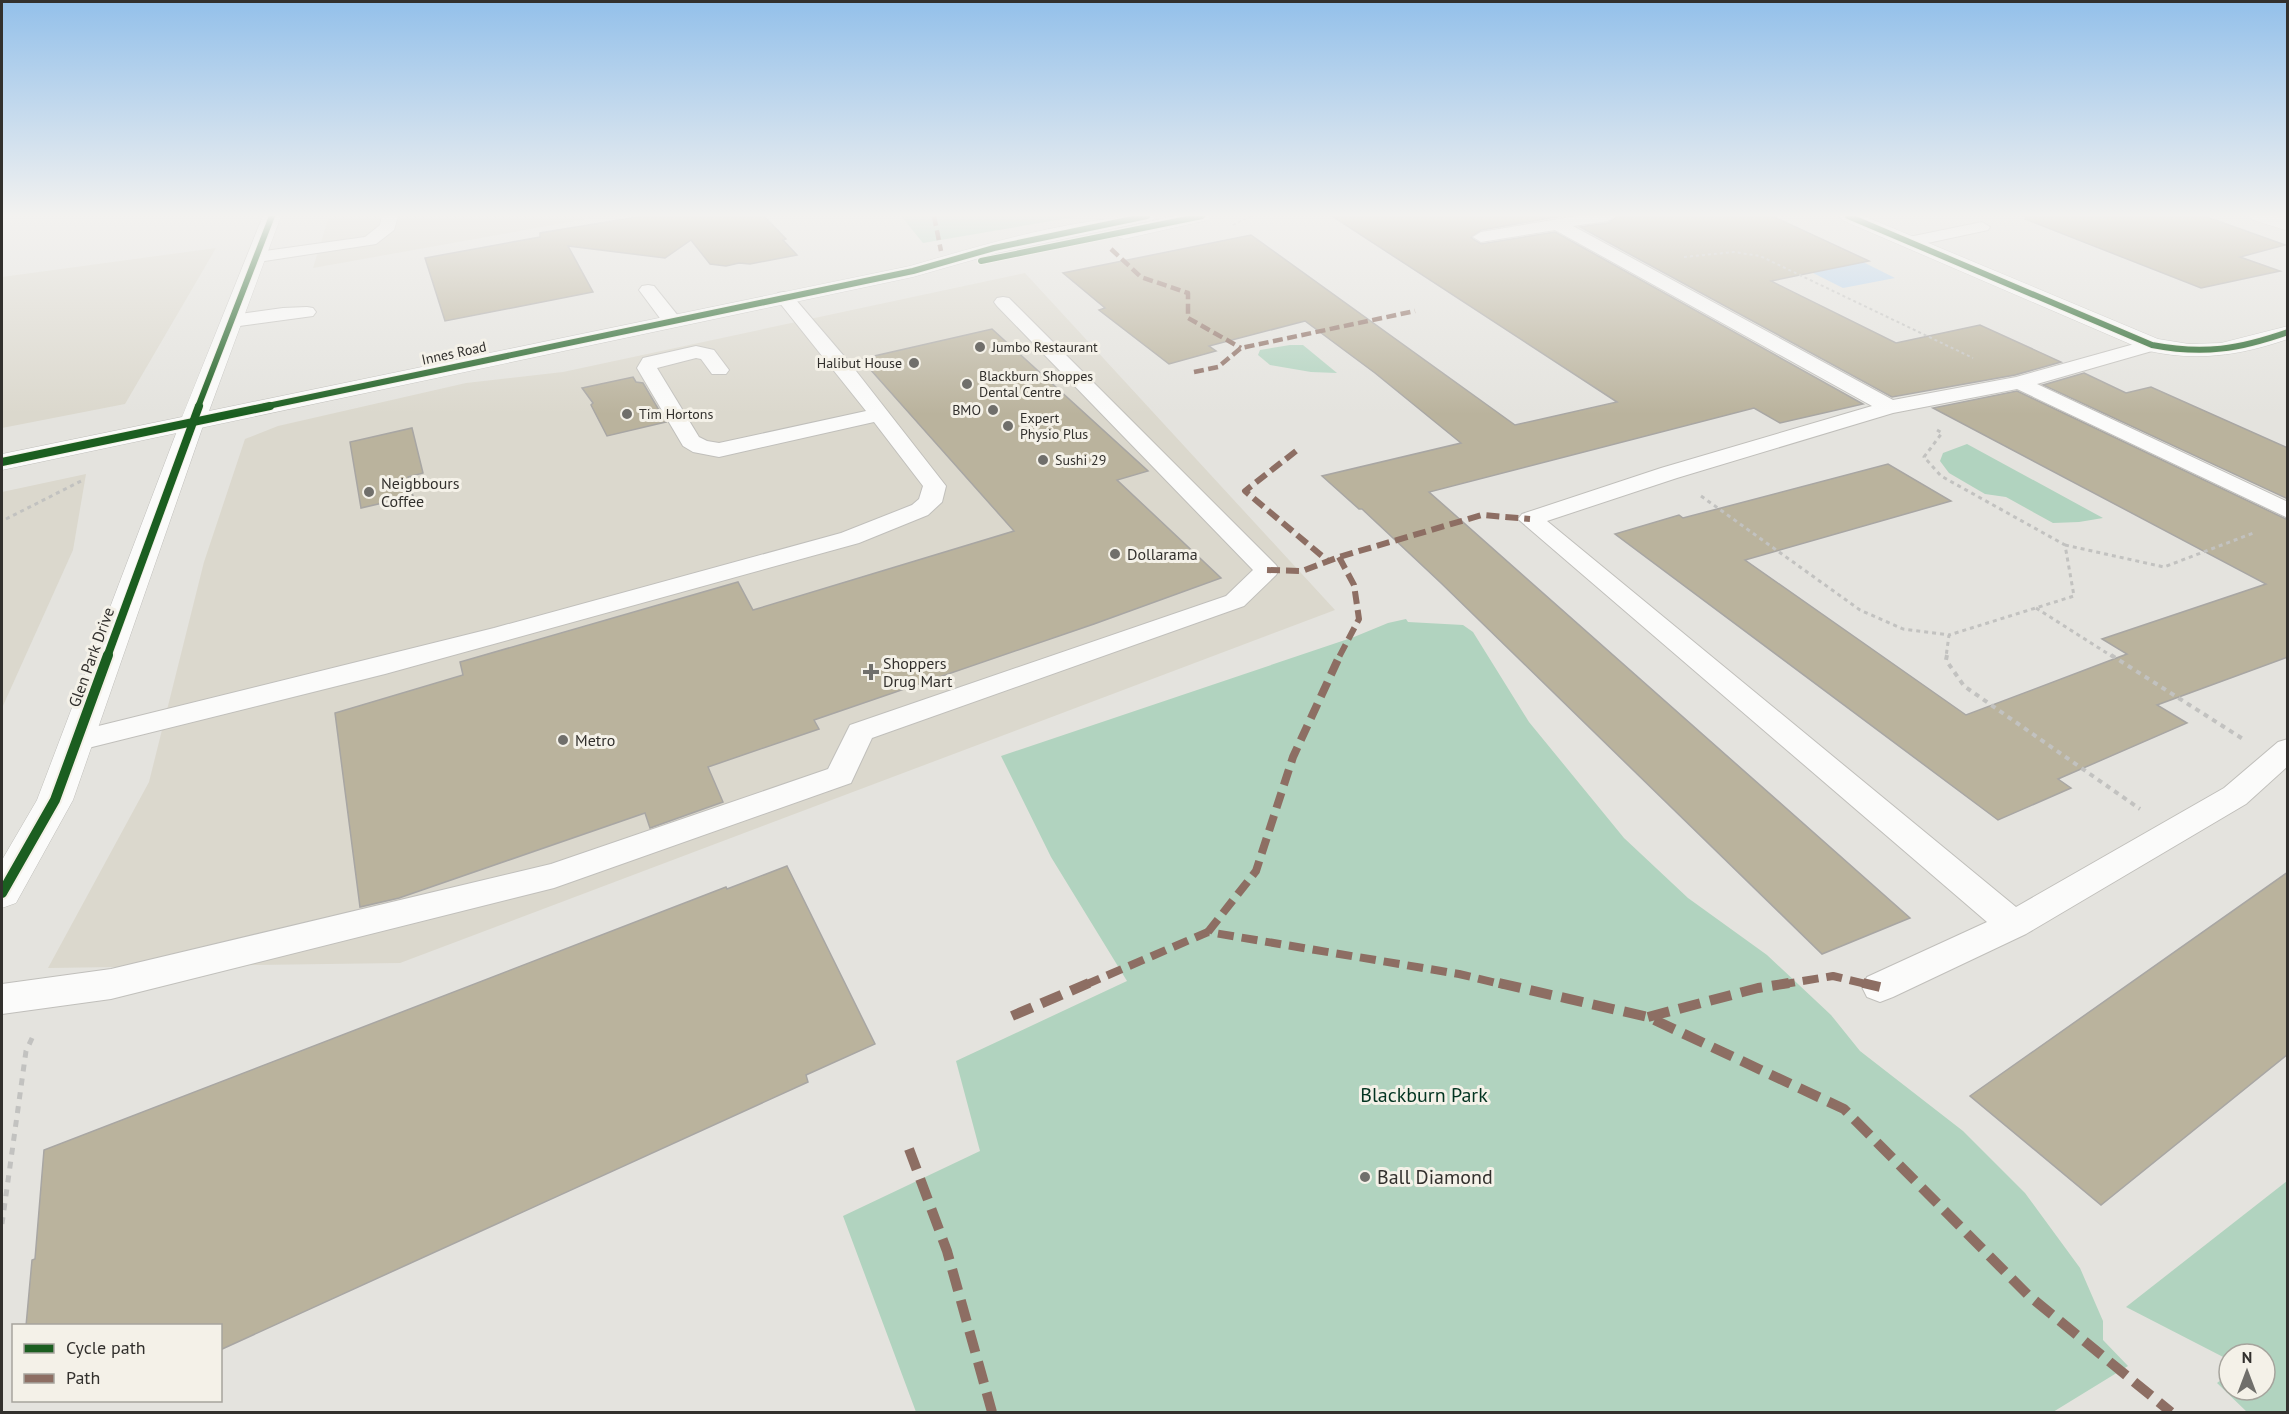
<svg xmlns="http://www.w3.org/2000/svg" width="2289" height="1414" font-family="'PT Sans',sans-serif">
<rect width="100%" height="100%" fill="#e4e3de"/>
<g fill="#dbd8cd">
<polygon points="329,216 603,216 313,268"/>
<polygon points="216,248 125,404 2,428 2,277"/>
<polygon points="1025,273 1335,610 400,963 48,968 149,782 204,562 245,439 278,426 466,383 563,372"/>
<polygon points="86,474 73,550 2,708 2,492"/>
</g>
<g fill="#b1d3bf">
<polygon points="901,216 1081,216 923,243"/>
<polygon points="1290,345 1303,345 1337,373 1311,372 1270,365 1258,355 1260,350"/>
<polygon points="1967,444 2103,518 2079,522 2053,523 2006,497 1985,494 1949,473 1940,461 1943,453"/>
<polygon points="1406,619 1408,622 1463,625 1473,632 1529,722 1624,838 1688,898 1767,955 1831,1015 1860,1051 1963,1131 2025,1193 2080,1268 2103,1321 2103,1340 2128,1366 2053,1412 916,1412 843,1216 980,1151 956,1061 1127,981 1051,857 1001,756 1354,637 1388,623"/>
<polygon points="2287,1181 2287,1412 2247,1412 2217,1383 2229,1374 2229,1390 2265,1390 2265,1354 2229,1354 2229,1360 2126,1307"/>
</g>
<polygon fill="#b4d2ee" points="1863,262 1895,278 1843,288 1811,272"/>
<g fill="#bab39d" stroke="#a8a6a3" stroke-width="1.5">
<polygon points="643,216 764,216 786,239 783,240 797,255 750,264 739,263 726,266 710,264 691,240 665,258 568,246 593,292 445,321 425,258 540,237 540,233"/>
<polygon points="1332,216 1561,216 1481,230 1471,238 1481,244 1555,232 1863,404 1780,423 1754,408 1429,492 1910,918 1822,954 1441,583 1362,509 1359,509 1322,476 1461,443 1375,373 1305,321 1209,346 1216,351 1169,364 1099,310 1105,308 1063,273 1251,235 1515,425 1617,402"/>
<polygon points="1618,216 1772,216 1869,261 1771,281 1896,343 1980,325 2061,362 2015,375 1892,397 1580,227 1608,223"/>
<polygon points="2025,216 2204,216 2285,245 2240,257 2280,271 2201,288 2025,219"/>
<polygon points="992,329 1148,471 1117,480 1221,578 1094,624 814,720 819,729 708,767 723,802 650,828 645,813 399,898 360,907 335,713 463,675 460,662 738,582 753,610 1014,531 861,359"/>
<polygon points="2084,373 2126,393 2151,387 2288,448 2288,499 2043,385"/>
<polygon points="633,377 636,382 643,383 666,422 607,436 591,405 593,403 582,388"/>
<polygon points="2017,391 2288,520 2288,657 2157,705 2187,723 2058,779 2071,788 1998,820 1615,534 1679,515 1683,518 1888,464 1951,501 1745,560 1966,715 2127,654 2102,639 2266,584 1933,408"/>
<polygon points="412,428 423,473 408,477 413,496 361,508 350,442"/>
<polygon points="787,866 875,1044 806,1075 808,1082 220,1350 220,1326 26,1326 32,1260 35,1259 44,1150 726,887 727,889"/>
<polygon points="2288,872 2288,1054 2101,1205 1970,1096"/>
</g>
<g fill="none" stroke-linecap="round" stroke-linejoin="round">
<g stroke="#c0bfbb" stroke-width="2">
<g id="service">
<polygon points="382,216 398,216 394,230 376,244 258,262 250,257 258,252 365,237 380,225"/>
<polygon points="1577,216 1616,216 1608,221 1573,226 1893,400 2016,377 2145,341 2159,341 2162,345 2159,349 2037,384 2288,502 2288,518 2017,389 1893,413 1677,478 1547,521 2016,907 2224,788 2278,742 2288,739 2288,766 2246,804 2026,934 1893,997 1880,1002 1867,997 1862,987 1867,977 1987,922 1518,519 1522,514 1661,468 1872,406 1555,230 1481,242 1473,237 1481,232"/>
<polygon points="1982,222 1990,227 1988,230 1909,247 1901,242 1909,237"/>
<polygon points="648,285 654,286 679,317 681,321 679,325 665,325 642,294 639,290 642,286"/>
<polygon points="784,292 790,293 849,362 946,486 942,502 928,515 859,543 385,674 76,751 66,748 61,741 66,734 494,628 841,533 912,505 919,499 923,486 874,422 719,457 693,452 683,446 637,368 643,358 696,346 714,350 729,370 726,374 712,374 701,359 696,358 657,368 699,437 707,441 719,443 866,411 775,297 778,293"/>
<polygon points="1003,297 1009,298 1276,565 1279,570 1276,575 1244,606 872,738 851,783 554,888 111,999 2,1014 2,984 111,969 551,864 828,769 850,725 1226,596 1253,570 997,306 994,302 997,298"/>
<polygon points="307,307 313,308 316,312 313,316 232,327 225,325 223,321 225,317 232,315 283,308"/>
</g>
</g>
<g stroke="#c0bfbb" stroke-width="1">
<g id="minor">
<path d="M 1839,216 L 1864,216 L 2158,339 L 2189,344 L 2221,343 L 2288,326 L 2288,339 C 2239,356 2195,362 2144,350 L 1842,220 Z"/>
<polygon points="2250,216 2278,216 2288,220 2288,231 2253,220"/>
<polygon points="192,416 201,418 204,423 73,800 16,903 2,908 2,860 37,800 180,423 183,418"/>
</g>
</g>
<g stroke="#c0bfbb" stroke-width="1">
<g id="tertiary">
<path d="M 263,216 L 281,216 L 209,411 L 910,266 C 987,244 1076,216 1156,216 L 1153,220 L 997,253 L 913,277 L 2,470 L 2,454 L 182,417 Z"/>
<polygon points="1175,216 1211,216 1208,220 1124,239 1117,237 1115,233 1117,229"/>
</g>
</g>
<g stroke="#c2c2c0" stroke-width="2" stroke-dasharray="3 3" stroke-linecap="butt">
<polyline points="1233,225 1251,216"/>
<polyline points="1684,257 1734,252 1760,256 1973,358"/>
</g>
<g stroke="#c2c2c0" stroke-width="3" stroke-dasharray="4 4" stroke-linecap="butt">
<polyline points="1937,430 1942,433 1924,457 1941,476 2065,545 2074,596 1949,635"/>
<polyline points="1701,496 1860,610 1903,629 1949,635 1946,657"/>
<polyline points="6,519 83,480"/>
<polyline points="2065,545 2164,567 2256,532"/>
<polyline points="2036,608 2113,657"/>
</g>
<g stroke="#c2c2c0" stroke-width="4" stroke-dasharray="5 5" stroke-linecap="butt">
<polyline points="1947,655 1946,660 1964,686 2140,809"/>
<polyline points="2111,655 2243,739"/>
</g>
<polyline stroke="#c2c2c0" stroke-width="5" stroke-dasharray="7 7" stroke-linecap="butt" points="2,1224 26,1051 34,1034"/>
<use href="#service" fill="#fbfbfa" fill-rule="evenodd"/>
<use href="#minor" fill="#fbfbfa" fill-rule="evenodd"/>
<use href="#tertiary" fill="#fbfbfa" fill-rule="evenodd"/>
<g stroke="#8d6e63" stroke-width="4.5" stroke-dasharray="10 4.5" stroke-linecap="butt">
<polyline points="934,216 941,251"/>
<polyline points="1111,249 1141,277 1188,293 1188,318 1241,348"/>
<polyline points="1194,372 1218,367 1241,348 1415,311"/>
</g>
<g stroke="#8d6e63" stroke-width="6" stroke-dasharray="13 6" stroke-linecap="butt">
<polyline points="1296,451 1245,491 1328,561"/>
<polyline points="1339,557 1354,585 1359,619 1339,657"/>
<polyline points="1267,570 1302,571 1339,557 1482,515 1530,519"/>
</g>
<g stroke="#8d6e63" stroke-width="8" stroke-dasharray="16 8" stroke-linecap="butt">
<polyline points="1208,932 1256,871 1293,757 1340,655"/>
<polyline points="1085,985 1208,932 1459,974 1505,985"/>
<polyline points="1779,985 1833,976 1870,985"/>
</g>
<g stroke="#8d6e63" stroke-width="10" stroke-dasharray="22 10" stroke-linecap="butt">
<polyline points="1499,983 1648,1017 1844,1109 2028,1295 2171,1412"/>
<polyline points="1863,983 1880,987"/>
<polyline points="1012,1016 1089,983"/>
<polyline points="1648,1017 1758,988 1789,983"/>
<polyline points="909,1149 947,1251 992,1412"/>
</g>
<g stroke="#f4f1e8" stroke-width="8">
<g id="cycleway-far2">
<path d="M 1848,216 L 2152,345 C 2204,355 2239,349 2288,332"/>
<polyline points="981,261 1202,216"/>
<polyline points="198,407 272,216"/>
<polyline points="263,407 913,271 994,248 1147,216"/>
</g>
</g>
<g stroke="#f4f1e8" stroke-width="10">
<g id="cycleway-far1">
<polyline points="2,462 270,406"/>
<polyline points="107,657 199,406"/>
</g>
</g>
<g stroke="#f4f1e8" stroke-width="14">
<polyline id="cycleway" points="2,893 55,800 108,655"/>
</g>
<use href="#cycleway-far2" stroke="#1b5e20" stroke-width="6"/>
<use href="#cycleway-far1" stroke="#1b5e20" stroke-width="8"/>
<use href="#cycleway" stroke="#1b5e20" stroke-width="10"/>
</g>
<linearGradient id="sky" x2="0" y2="1"><stop stop-color="#93c0ea"/><stop offset="0.52" stop-color="#f3f2f0"/><stop offset="1" stop-color="#f3f2f0" stop-opacity="0"/></linearGradient>
<rect width="2289" height="414" fill="url(#sky)"/>
<g fill="#706f6b" stroke="#f4f1e8" stroke-width="2">
<circle cx="980" cy="347" r="6"/>
<circle cx="914" cy="363" r="6"/>
<circle cx="967" cy="384" r="6"/>
<circle cx="993" cy="410" r="6"/>
<circle cx="627" cy="414" r="6"/>
<circle cx="1008" cy="426" r="6"/>
<circle cx="1043" cy="460" r="6"/>
<circle cx="369" cy="492" r="6"/>
<circle cx="1115" cy="554" r="6"/>
<path d="M868 663h6v6h6v6h-6v6h-6v-6h-6v-6h6z"/>
<circle cx="563" cy="740" r="6"/>
<circle cx="1365" cy="1177" r="6"/>
</g>
<g text-anchor="middle" stroke-width="6" stroke-linejoin="round" paint-order="stroke">
<g font-size="14" fill="#32302d" stroke="#f4f1e8" text-anchor="start">
<text x="992" y="352">Jumbo Restaurant</text>
<text x="902" y="368" text-anchor="end">Halibut House</text>
<text x="979" y="381">Blackburn Shoppes<tspan x="979" dy="16">Dental Centre</tspan></text>
<text x="981" y="415" text-anchor="end">BMO</text>
<text x="639" y="419">Tim Hortons</text>
<text x="1020" y="423">Expert<tspan x="1020" dy="16">Physio Plus</tspan></text>
<text x="1055" y="465">Sushi 29</text>
</g>
<g font-size="14" fill="#32302d" stroke="#f4f1e8">
<text transform="translate(454 353) rotate(-12)" y="5">Innes Road</text>
</g>
<g font-size="16" fill="#32302d" stroke="#f4f1e8" text-anchor="start">
<text x="381" y="489">Neigbbours<tspan x="381" dy="18">Coffee</tspan></text>
<text x="1127" y="560">Dollarama</text>
<text x="883" y="669">Shoppers<tspan x="883" dy="18">Drug Mart</tspan></text>
<text x="575" y="746">Metro</text>
</g>
<g font-size="16" fill="#32302d" stroke="#f4f1e8">
<text transform="translate(91 657) rotate(-70)" y="6">Glen Park Drive</text>
</g>
<g font-size="20" fill="#033421" stroke="#f4f1e8">
<text x="1424" y="1102">Blackburn Park</text>
</g>
<g font-size="20" fill="#32302d" stroke="#f4f1e8" text-anchor="start">
<text x="1377" y="1184">Ball Diamond</text>
</g>
</g>
<rect width="2289" height="1414" fill="none" stroke="#32302d" stroke-width="6"/>
<rect x="12" y="1324" width="210" height="78" fill="#f4f1e8" stroke="#a6a49d" stroke-width="1.5"/>
<rect x="24" y="1344" width="30" height="9" fill="#1b5e20" stroke="#a6a49d" stroke-width="1.5"/>
<text x="66" y="1354" font-size="18" fill="#32302d">Cycle path</text>
<rect x="24" y="1374" width="30" height="9" fill="#8d6e63" stroke="#a6a49d" stroke-width="1.5"/>
<text x="66" y="1384" font-size="18" fill="#32302d">Path</text>
<g transform="translate(2247 1372)"><circle r="28" fill="#f4f1e8" stroke="#a6a49d" stroke-width="1.5"/>
<path d="M0-4.5L10 22L0 15L-10 22Z" fill="#706f6b"/>
<text y="-9" font-size="16" font-weight="bold" text-anchor="middle" fill="#32302d">N</text>
</g>
</svg>
